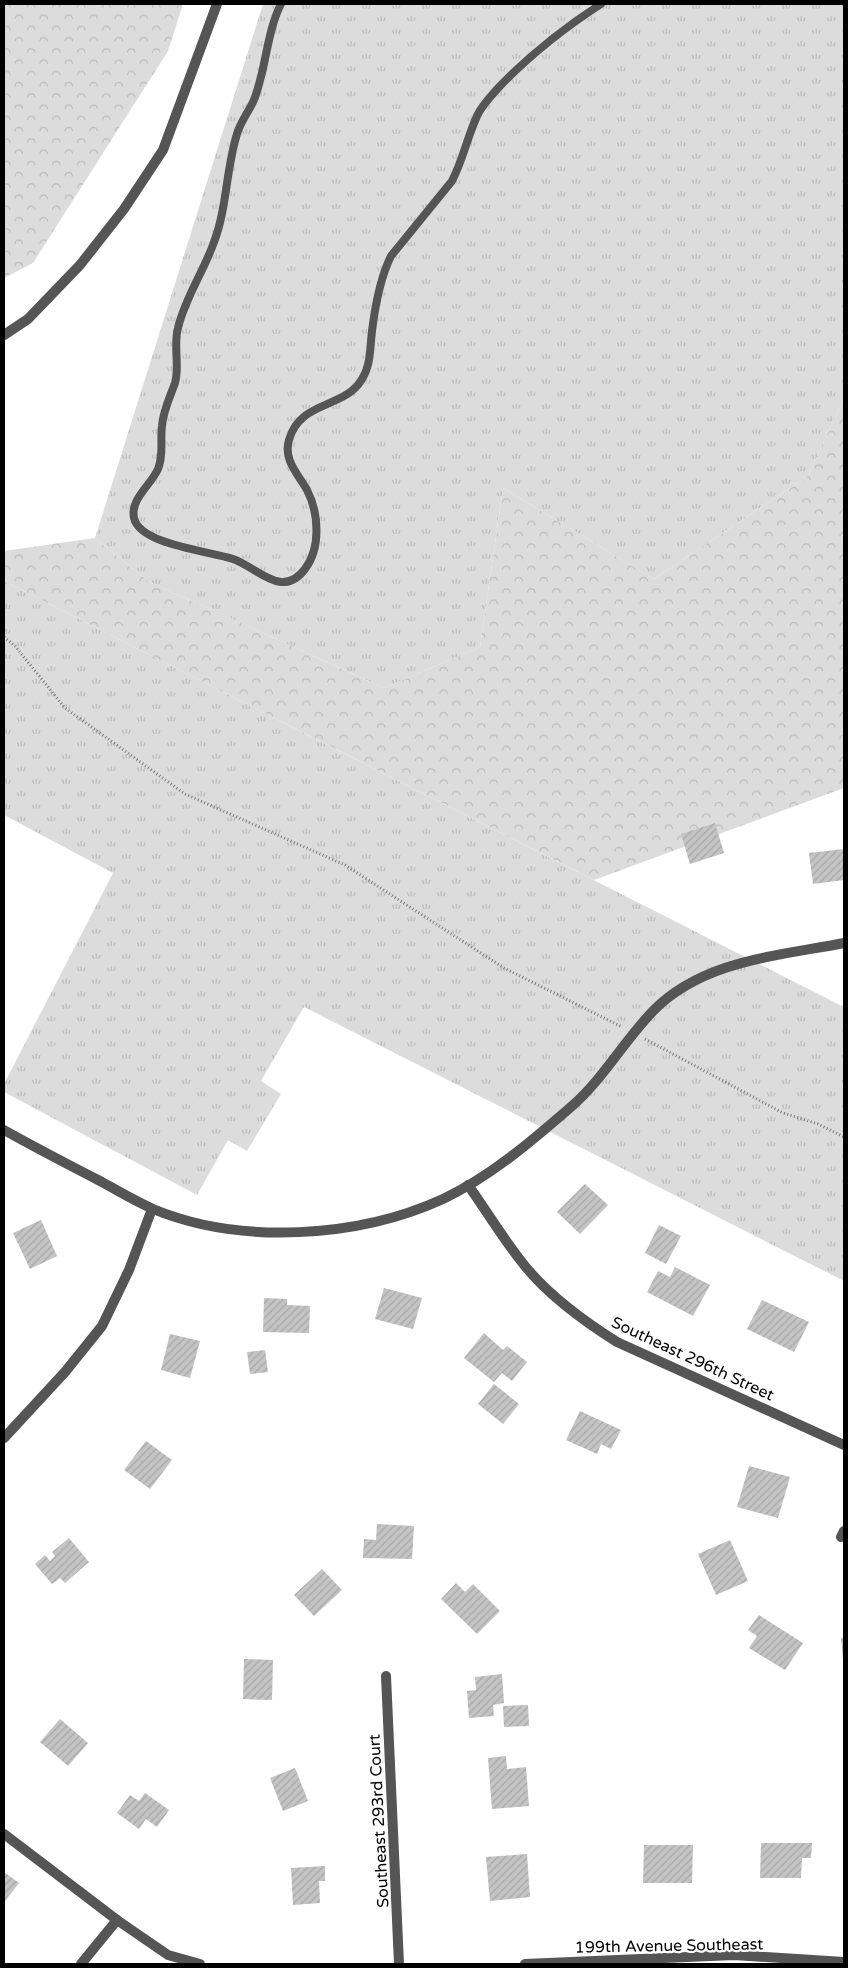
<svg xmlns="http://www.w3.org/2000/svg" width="848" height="1968" font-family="'Varela Round',sans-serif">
<defs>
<pattern id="grass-tufts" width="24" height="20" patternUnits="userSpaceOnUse" patternTransform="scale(1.25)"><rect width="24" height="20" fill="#dcdcdc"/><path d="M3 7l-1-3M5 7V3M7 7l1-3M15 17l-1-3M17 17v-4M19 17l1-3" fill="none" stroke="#bbb"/></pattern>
<pattern id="forest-crowns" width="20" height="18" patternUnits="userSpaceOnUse" patternTransform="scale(1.25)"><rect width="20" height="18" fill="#dcdcdc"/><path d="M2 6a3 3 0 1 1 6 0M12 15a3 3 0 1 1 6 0" fill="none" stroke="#bbb"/></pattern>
<pattern id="building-hatch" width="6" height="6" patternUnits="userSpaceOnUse" patternTransform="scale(1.25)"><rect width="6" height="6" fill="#c4c4c4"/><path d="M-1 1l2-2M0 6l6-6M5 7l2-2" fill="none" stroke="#a7a7a7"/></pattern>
</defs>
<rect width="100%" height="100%" fill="#fff"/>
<g fill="url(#grass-tufts)">
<polygon points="263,4 844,4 844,398 808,476 654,579 503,488 480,647 384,688 148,581 95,538"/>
<polygon points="4,581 844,1007 844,1281 304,1007 261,1081 281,1094 247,1151 228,1140 197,1195 4,1092 4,1084 113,873 4,815"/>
</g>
<g fill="url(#forest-crowns)">
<polygon points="4,4 183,4 168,51 33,263 4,278"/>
<polygon points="844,398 844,788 594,880 4,581 4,551 95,538 148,581 384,688 480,647 503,488 654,579 808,476"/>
</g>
<g fill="url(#building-hatch)">
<polygon points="715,823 724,853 690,864 681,834"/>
<polygon points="844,849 844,880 813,884 809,853"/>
<polygon points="585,1184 608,1205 580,1234 557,1212"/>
<polygon points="41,1220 57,1256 30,1269 13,1233"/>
<polygon points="659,1225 681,1236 666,1264 645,1253"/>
<polygon points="675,1267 710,1285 693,1316 647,1292 658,1271 670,1277"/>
<polygon points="384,1288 422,1298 413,1329 375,1319"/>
<polygon points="264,1298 287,1299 287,1305 310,1306 309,1333 263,1332"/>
<polygon points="762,1300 809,1322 794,1352 747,1329"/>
<polygon points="484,1333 503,1350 507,1346 527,1362 512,1381 502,1373 494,1382 464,1358"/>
<polygon points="170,1334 200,1341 190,1378 161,1370"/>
<polygon points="265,1350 268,1372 250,1374 247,1352"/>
<polygon points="494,1384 519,1404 503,1424 478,1404"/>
<polygon points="580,1411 621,1430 611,1449 601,1444 597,1454 566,1440"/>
<polygon points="146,1441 172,1460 150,1489 124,1470"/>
<polygon points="749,1466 790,1477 778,1518 737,1507"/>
<polygon points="377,1524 414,1526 412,1559 363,1558 364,1539 376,1540"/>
<polygon points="69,1538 89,1562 65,1583 60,1578 52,1584 35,1564 45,1555 50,1561 55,1556 52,1552"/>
<polygon points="730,1540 748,1581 716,1595 698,1554"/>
<polygon points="322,1569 342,1590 314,1616 294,1595"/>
<polygon points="456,1583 465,1592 473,1584 500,1611 477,1634 441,1599"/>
<polygon points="759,1615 803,1643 785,1670 749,1648 757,1636 748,1630"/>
<polygon points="841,1638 844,1638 844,1660 843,1660"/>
<polygon points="244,1659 273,1660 272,1700 243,1699"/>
<polygon points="502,1674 504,1703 493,1705 494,1716 469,1718 467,1691 476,1690 475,1677"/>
<polygon points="528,1705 529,1726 504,1727 503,1706"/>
<polygon points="60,1719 88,1743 68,1766 40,1742"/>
<polygon points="506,1756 507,1769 526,1767 529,1806 492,1809 488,1758"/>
<polygon points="295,1768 308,1801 283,1811 270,1778"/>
<polygon points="145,1793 169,1810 157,1827 146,1819 139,1829 117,1813 130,1795 139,1801"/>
<polygon points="761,1843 812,1843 811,1858 802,1858 801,1878 760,1878"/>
<polygon points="644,1845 693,1845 692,1883 643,1883"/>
<polygon points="527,1854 530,1897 490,1901 486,1857"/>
<polygon points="325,1866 325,1881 319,1881 320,1903 293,1905 291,1868"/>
<polygon points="4,1872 19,1883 5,1901 4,1900"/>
</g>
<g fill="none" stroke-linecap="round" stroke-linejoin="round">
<g stroke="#777" stroke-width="3" stroke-dasharray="1 2.5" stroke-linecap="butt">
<polyline points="4,637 15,646 65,708 185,794 345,865 504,968 622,1027"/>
<polyline points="645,1039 783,1113 818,1124 844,1137"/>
</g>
<path stroke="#555" stroke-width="8" d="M 281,4 C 271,23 267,51 262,73 C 259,83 257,95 252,104 C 247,114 240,123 237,134 C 226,169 227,208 214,242 C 204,271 185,298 178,328 C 173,346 180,366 175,383 C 170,397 163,411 162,426 C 160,440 164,455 158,469 C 151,485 130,499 134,518 C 140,545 210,551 233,559 C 257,567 282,600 305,569 C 321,548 319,513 307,490 C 298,474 283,460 289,440 C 300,400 345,409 362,379 C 371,365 370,347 372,331 C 375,307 380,278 391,256 L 452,181 C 463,160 467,138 477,116 C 482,105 492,95 500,86 C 531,54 564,28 601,4"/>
<g stroke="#555" stroke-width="10">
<polyline points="4,335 28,319 80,265 124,209 163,150 217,4"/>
<path d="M 4,1130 C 36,1148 69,1165 102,1182 C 118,1191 135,1201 153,1209 C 240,1245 358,1238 443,1199 C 490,1177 533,1140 572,1106 C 603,1079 624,1041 653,1011 C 703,960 778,956 844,943"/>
<path d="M 468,1185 C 486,1210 502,1237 521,1261 C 546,1294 582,1320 617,1342 L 844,1445"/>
<polyline points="4,1438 65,1372 102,1326 129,1270 152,1209"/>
<polyline points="841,1537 844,1531"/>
<polyline points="386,1676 399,1964"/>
<polyline points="4,1834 117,1920 168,1955 200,1964"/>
<polyline points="81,1964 117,1920"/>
<polyline points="525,1964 734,1955 844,1962"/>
</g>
</g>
<g text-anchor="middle" stroke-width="4.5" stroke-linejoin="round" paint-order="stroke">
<g font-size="16" fill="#000" stroke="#fff">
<text transform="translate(693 1358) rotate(25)" y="6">Southeast 296th Street</text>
<text transform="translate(378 1821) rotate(-93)" y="6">Southeast 293rd Court</text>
<text transform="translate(669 1945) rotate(-1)" y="6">199th Avenue Southeast</text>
</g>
</g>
<rect width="848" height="1968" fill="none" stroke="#000000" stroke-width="10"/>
</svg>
